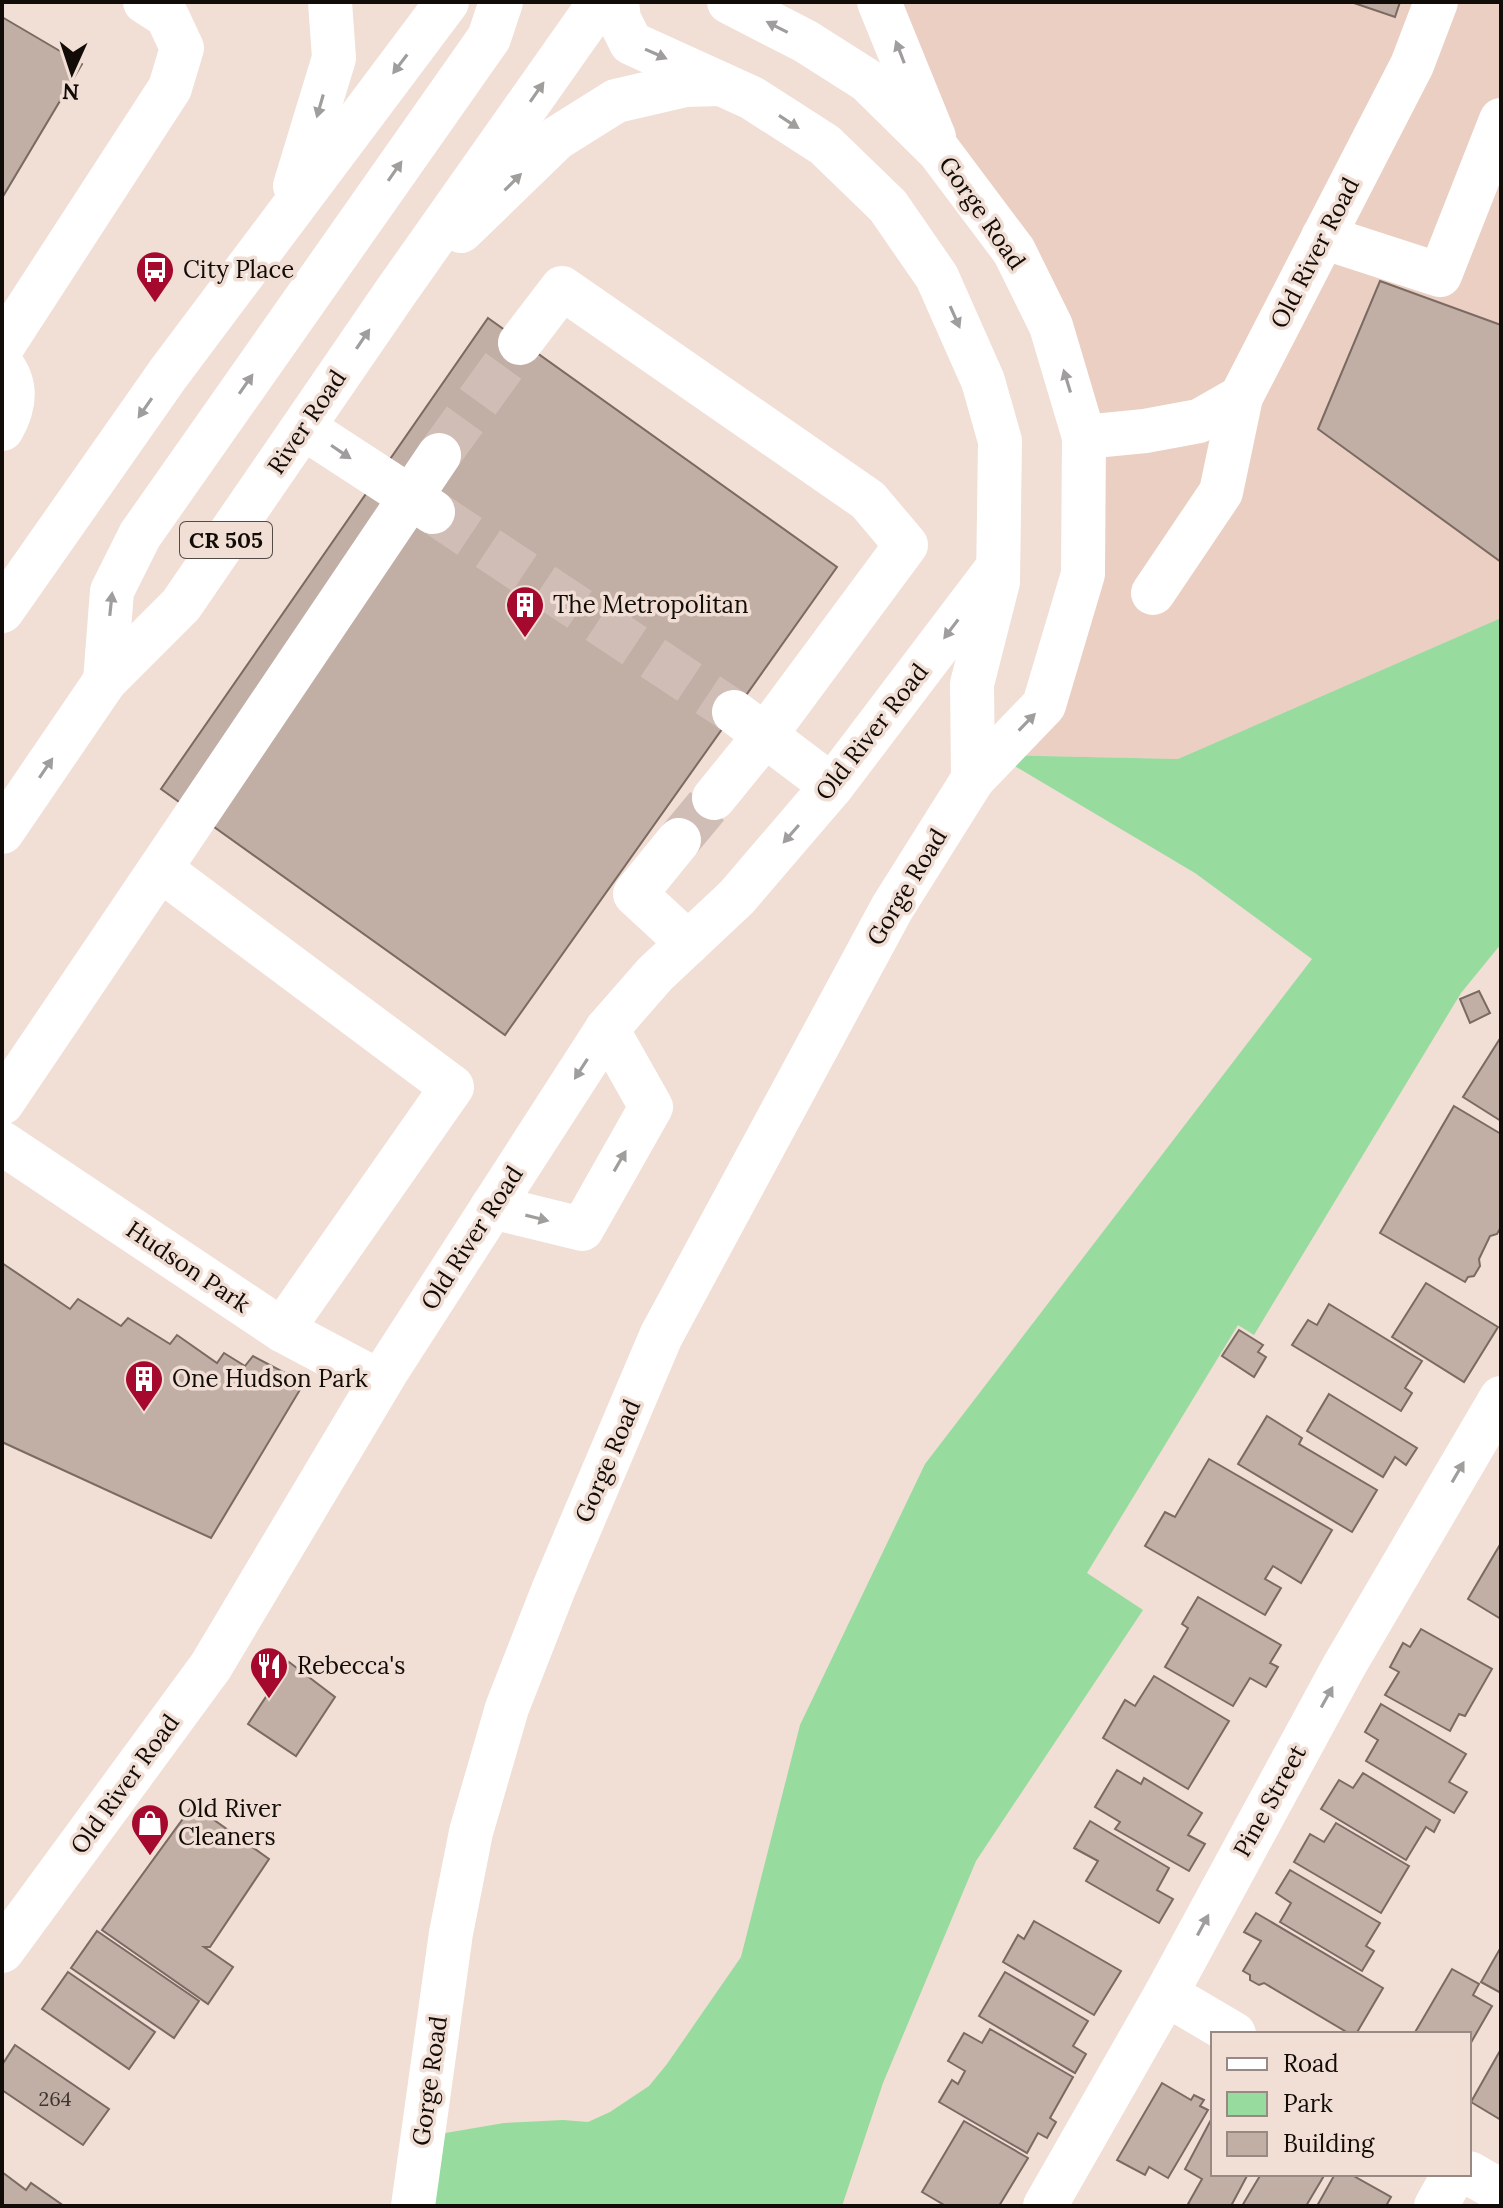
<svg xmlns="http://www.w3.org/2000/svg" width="1503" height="2208" font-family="Lora,serif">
<rect width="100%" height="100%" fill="#f1ded4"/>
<polygon fill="#eacfc2" points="879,2 1501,2 1501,618 1178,759 996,755 1044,705 1084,437"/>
<polygon fill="#97db9f" points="1501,618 1501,944 1461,993 1254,1335 1238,1325 1087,1573 1143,1610 976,1861 883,2083 842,2206 413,2206 422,2137 504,2123 563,2120 588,2122 610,2112 649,2086 667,2064 741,1957 800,1725 925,1464 1312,959 1195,873 996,755 1178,759"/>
<g fill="#c1afa6" stroke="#7b6a62" stroke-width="2">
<polygon points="1351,2 1400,2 1395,17"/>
<polygon points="2,17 82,64 2,198"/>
<polygon points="1380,281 1501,325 1501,562 1318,429"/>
<polygon points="488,318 837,567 505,1035 161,789"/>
<polygon points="1479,991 1490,1013 1470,1023 1460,999"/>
<polygon points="1501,1037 1501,1121 1463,1097"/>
<polygon points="1454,1106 1501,1134 1501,1227 1497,1234 1490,1236 1479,1259 1480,1266 1474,1276 1468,1277 1465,1282 1380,1233"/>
<polygon points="2,1263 70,1309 78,1299 121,1326 128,1318 170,1344 177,1335 217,1363 224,1353 245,1366 253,1356 304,1383 211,1538 2,1442"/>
<polygon points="1426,1283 1498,1327 1464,1382 1392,1337"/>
<polygon points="1329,1304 1422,1361 1405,1388 1412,1393 1401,1411 1292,1345 1308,1320 1317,1325"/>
<polygon points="1239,1330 1263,1345 1258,1352 1266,1357 1254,1377 1222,1356"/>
<polygon points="1329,1394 1417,1448 1406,1465 1395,1457 1383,1477 1307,1431"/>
<polygon points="1267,1416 1302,1438 1299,1444 1377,1490 1352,1532 1238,1464"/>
<polygon points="1209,1459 1332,1530 1301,1583 1273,1566 1265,1579 1281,1588 1265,1615 1145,1546 1165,1512 1175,1517"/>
<polygon points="1501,1543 1501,1619 1468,1599"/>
<polygon points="1198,1597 1281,1645 1270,1663 1278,1667 1266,1687 1250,1678 1233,1706 1165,1667 1188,1628 1182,1624"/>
<polygon points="1421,1629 1492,1669 1465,1716 1459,1714 1450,1731 1385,1695 1399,1672 1390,1667 1403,1643 1410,1647"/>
<polygon points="289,1662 335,1697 296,1756 248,1724"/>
<polygon points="1154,1676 1229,1721 1188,1789 1103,1738 1125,1700 1135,1706"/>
<polygon points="1381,1704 1466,1754 1449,1782 1467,1792 1454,1813 1366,1761 1378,1740 1365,1732"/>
<polygon points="1117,1770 1141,1784 1144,1778 1202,1813 1188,1835 1205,1844 1189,1871 1115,1829 1120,1822 1095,1807"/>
<polygon points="1363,1773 1440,1820 1434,1832 1426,1827 1406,1860 1321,1809 1339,1780 1353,1788"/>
<polygon points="193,1805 269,1859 210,1947 204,1947 233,1967 208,2004 102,1930"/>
<polygon points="1090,1821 1169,1868 1157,1890 1173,1899 1159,1923 1086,1881 1098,1861 1074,1848"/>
<polygon points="1336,1823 1409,1866 1381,1913 1294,1862 1310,1834 1324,1842"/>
<polygon points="1290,1870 1380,1923 1366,1946 1374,1951 1362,1971 1280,1922 1291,1903 1276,1893"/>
<polygon points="1256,1913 1383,1988 1356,2034 1350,2034 1264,1983 1259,1985 1250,1980 1250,1975 1243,1971 1261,1941 1244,1932"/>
<polygon points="1034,1921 1121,1971 1094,2015 1003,1962 1018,1935 1024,1939"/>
<polygon points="97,1931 199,2001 174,2038 71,1968"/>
<polygon points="1501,1947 1501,1993 1481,1982"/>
<polygon points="1452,1969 1479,1984 1473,1995 1492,2006 1469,2046 1469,2034 1414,2034"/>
<polygon points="68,1972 155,2032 129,2069 42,2009"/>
<polygon points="1005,1972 1088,2021 1073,2046 1086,2054 1075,2073 979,2016"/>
<polygon points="990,2029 1073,2077 1050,2118 1056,2122 1047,2138 1038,2133 1027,2153 939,2102 952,2080 958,2084 965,2071 948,2061 964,2033 982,2043"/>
<polygon points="15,2045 109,2109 83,2145 2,2090 2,2065"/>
<polygon points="1501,2049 1501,2120 1471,2102"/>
<polygon points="1162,2083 1191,2100 1194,2095 1204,2100 1200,2106 1208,2110 1168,2178 1149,2167 1145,2175 1117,2160"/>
<polygon points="1213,2116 1213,2174 1248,2174 1231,2206 1193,2206 1188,2204 1202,2179 1185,2169"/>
<polygon points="964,2121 1028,2158 999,2206 946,2206 922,2192"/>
<polygon points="2,2172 26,2190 31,2183 64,2206 2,2206"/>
<polygon points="1261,2174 1325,2174 1306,2206 1242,2206"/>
<polygon points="1335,2174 1350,2174 1391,2197 1386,2206 1317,2206"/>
</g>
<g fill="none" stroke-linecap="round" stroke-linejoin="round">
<g stroke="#d0beb6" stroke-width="44" stroke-dasharray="44 22" stroke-linecap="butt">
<polyline points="439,455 520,343"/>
<polyline points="433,512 734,712"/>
<polyline points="679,840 714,798"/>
</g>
<g stroke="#fff" stroke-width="44">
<polyline points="1323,237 1440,275 1501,120"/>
<polyline points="520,343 562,288 868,500 906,545 766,734 714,798"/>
<polyline points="2,347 170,88 182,48 167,16 145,2"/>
<path d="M 2,365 C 18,386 14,408 2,429"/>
<polyline points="304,428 433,512"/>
<polyline points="1084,437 1145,431 1199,421 1241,397 1412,65 1436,2"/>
<polyline points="1153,593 1221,492 1241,397"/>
<polyline points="734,712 832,786"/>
<polyline points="679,840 635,894 688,943"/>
<polyline points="160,869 452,1087 282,1330"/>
<polyline points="2,1103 439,455"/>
<polyline points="2,1143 282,1330 380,1382"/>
<polyline points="492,1207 582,1229 651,1107 607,1029"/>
<polyline points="2,1951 211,1666 388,1369 607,1029 655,974 737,897 832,786 998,567"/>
<polyline points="1166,1994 1234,2034"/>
<polyline points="1469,2173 1501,2191"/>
<polyline points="1045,2206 1166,1994 1344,1666 1501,1398"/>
<polyline points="1436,2206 1454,2174"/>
</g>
<g stroke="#fff" stroke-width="44">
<polyline points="617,2 619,19 631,43 752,98 825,145 888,206 937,277 983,381 1000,441 998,582 972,684 973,779"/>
<polyline points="879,2 934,137"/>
<polyline points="295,186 334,58 330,2"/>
<polyline points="461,231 557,138 616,101 685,85 721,84"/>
<polyline points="2,611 168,374 447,2"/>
<polyline points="105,681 112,591 140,535 489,38 501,2"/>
<polyline points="2,832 105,681 181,605 395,293 600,2"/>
<polyline points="413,2206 451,1933 471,1832 507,1708 554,1588 661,1336 892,908 973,779 1044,705 1083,574 1084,437 1051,326 1014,251 939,151 868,81 805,41 729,2"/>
</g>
</g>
<defs><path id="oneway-solid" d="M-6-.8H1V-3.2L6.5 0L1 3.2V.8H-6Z" transform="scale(2)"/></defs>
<g fill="#a09e9d">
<use href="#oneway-solid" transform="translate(777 27) rotate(-153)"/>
<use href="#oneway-solid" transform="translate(900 52) rotate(-111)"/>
<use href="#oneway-solid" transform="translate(656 54) rotate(24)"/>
<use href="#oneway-solid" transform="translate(400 64) rotate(127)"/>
<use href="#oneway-solid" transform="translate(537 92) rotate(-55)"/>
<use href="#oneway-solid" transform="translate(320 106) rotate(106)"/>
<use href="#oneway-solid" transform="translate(789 122) rotate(33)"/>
<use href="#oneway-solid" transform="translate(395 171) rotate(-55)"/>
<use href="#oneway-solid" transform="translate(513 182) rotate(-45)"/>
<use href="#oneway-solid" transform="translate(955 317) rotate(66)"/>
<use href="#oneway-solid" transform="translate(363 339) rotate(-56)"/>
<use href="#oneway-solid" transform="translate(1067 381) rotate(-107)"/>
<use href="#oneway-solid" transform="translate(246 384) rotate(-55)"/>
<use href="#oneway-solid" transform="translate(145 408) rotate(125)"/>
<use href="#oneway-solid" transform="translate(341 452) rotate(34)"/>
<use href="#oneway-solid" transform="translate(111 604) rotate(-84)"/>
<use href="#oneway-solid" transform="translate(951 629) rotate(127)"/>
<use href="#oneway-solid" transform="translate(1027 722) rotate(-46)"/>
<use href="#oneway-solid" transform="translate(46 768) rotate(-56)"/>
<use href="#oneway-solid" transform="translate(791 834) rotate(131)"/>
<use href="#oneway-solid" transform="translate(581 1069) rotate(123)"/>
<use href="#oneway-solid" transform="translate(620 1161) rotate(-60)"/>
<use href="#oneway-solid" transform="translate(537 1218) rotate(14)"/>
<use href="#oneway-solid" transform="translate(1458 1472) rotate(-60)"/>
<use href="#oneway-solid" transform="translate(1327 1697) rotate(-61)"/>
<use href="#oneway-solid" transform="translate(1203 1925) rotate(-62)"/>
</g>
<defs>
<g id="bus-pin" transform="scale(2)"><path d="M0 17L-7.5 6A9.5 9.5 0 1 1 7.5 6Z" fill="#a5092e" stroke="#f1ded4"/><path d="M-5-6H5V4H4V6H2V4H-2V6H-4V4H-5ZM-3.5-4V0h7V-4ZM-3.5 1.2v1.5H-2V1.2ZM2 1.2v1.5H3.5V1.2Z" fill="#fff"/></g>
<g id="building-pin" transform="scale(2)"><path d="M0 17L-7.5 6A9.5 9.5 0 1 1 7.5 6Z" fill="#a5092e" stroke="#f1ded4"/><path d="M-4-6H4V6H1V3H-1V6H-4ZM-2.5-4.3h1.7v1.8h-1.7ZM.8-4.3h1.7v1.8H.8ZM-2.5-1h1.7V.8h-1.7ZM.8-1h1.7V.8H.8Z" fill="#fff"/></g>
<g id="restaurant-pin" transform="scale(2)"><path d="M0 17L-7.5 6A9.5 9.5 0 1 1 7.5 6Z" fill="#a5092e" stroke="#f1ded4"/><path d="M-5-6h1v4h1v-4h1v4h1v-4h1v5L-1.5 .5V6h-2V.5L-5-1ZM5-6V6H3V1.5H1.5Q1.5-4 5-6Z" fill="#fff"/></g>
<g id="shop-pin" transform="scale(2)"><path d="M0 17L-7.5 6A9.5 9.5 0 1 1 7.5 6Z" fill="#a5092e" stroke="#f1ded4"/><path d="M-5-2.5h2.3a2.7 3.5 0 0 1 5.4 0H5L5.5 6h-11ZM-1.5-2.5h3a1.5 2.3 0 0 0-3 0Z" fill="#fff"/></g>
</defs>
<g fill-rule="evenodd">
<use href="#bus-pin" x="155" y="270"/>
<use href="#building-pin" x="525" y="605"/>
<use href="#building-pin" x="144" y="1379"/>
<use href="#restaurant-pin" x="269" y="1666"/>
<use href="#shop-pin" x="150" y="1823"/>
</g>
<g text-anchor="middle" stroke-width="7" stroke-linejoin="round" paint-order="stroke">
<g font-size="20" fill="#3e3530">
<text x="55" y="2106">264</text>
</g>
<rect fill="#f1ded4" stroke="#554b46" stroke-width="2" x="180" y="522" width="92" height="36" rx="6"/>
<g font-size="22" font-weight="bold" fill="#120c09">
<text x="226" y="548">CR 505</text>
</g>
<g font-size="24" fill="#120c09" stroke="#f1ded4">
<text transform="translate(982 213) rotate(55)" y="8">Gorge Road</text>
<text transform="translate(1315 253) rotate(-63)" y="8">Old River Road</text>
<text transform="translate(307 422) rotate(-56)" y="8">River Road</text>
<text transform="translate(872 732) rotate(-52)" y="8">Old River Road</text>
<text transform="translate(907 887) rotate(-59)" y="8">Gorge Road</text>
<text transform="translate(472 1238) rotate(-57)" y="8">Old River Road</text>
<text transform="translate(188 1267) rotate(34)" y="8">Hudson Park</text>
<text transform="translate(608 1461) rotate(-67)" y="8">Gorge Road</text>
<text transform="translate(125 1784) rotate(-54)" y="8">Old River Road</text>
<text transform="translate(1270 1801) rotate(-61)" y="8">Pine Street</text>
<text transform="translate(430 2081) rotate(-82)" y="8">Gorge Road</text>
</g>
<g font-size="24" fill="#120c09" stroke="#f1ded4" text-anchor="start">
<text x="183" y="278">City Place</text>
<text x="553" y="613">The Metropolitan</text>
<text x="172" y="1387">One Hudson Park</text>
<text x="297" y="1674">Rebecca's</text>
<text x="178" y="1817">Old River<tspan x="178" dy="28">Cleaners</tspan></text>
</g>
</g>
<rect width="1503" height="2208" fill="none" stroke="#120c09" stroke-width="8"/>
<rect x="1211" y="2032" width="260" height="144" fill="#f1ded4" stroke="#988a83" stroke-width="2"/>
<rect x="1227" y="2058" width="40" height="12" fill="#ffffff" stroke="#988a83" stroke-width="2"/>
<text x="1283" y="2072" font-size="24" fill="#120c09">Road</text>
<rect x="1227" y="2092" width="40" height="24" fill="#97db9f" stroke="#988a83" stroke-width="2"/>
<text x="1283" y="2112" font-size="24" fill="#120c09">Park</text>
<rect x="1227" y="2132" width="40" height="24" fill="#c1afa6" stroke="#988a83" stroke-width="2"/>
<text x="1283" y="2152" font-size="24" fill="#120c09">Building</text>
<g transform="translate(72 72) rotate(183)" stroke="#f1ded4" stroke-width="6" paint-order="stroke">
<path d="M0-6L14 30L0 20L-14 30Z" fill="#120c09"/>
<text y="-12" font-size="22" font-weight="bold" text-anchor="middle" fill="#120c09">N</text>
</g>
</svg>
